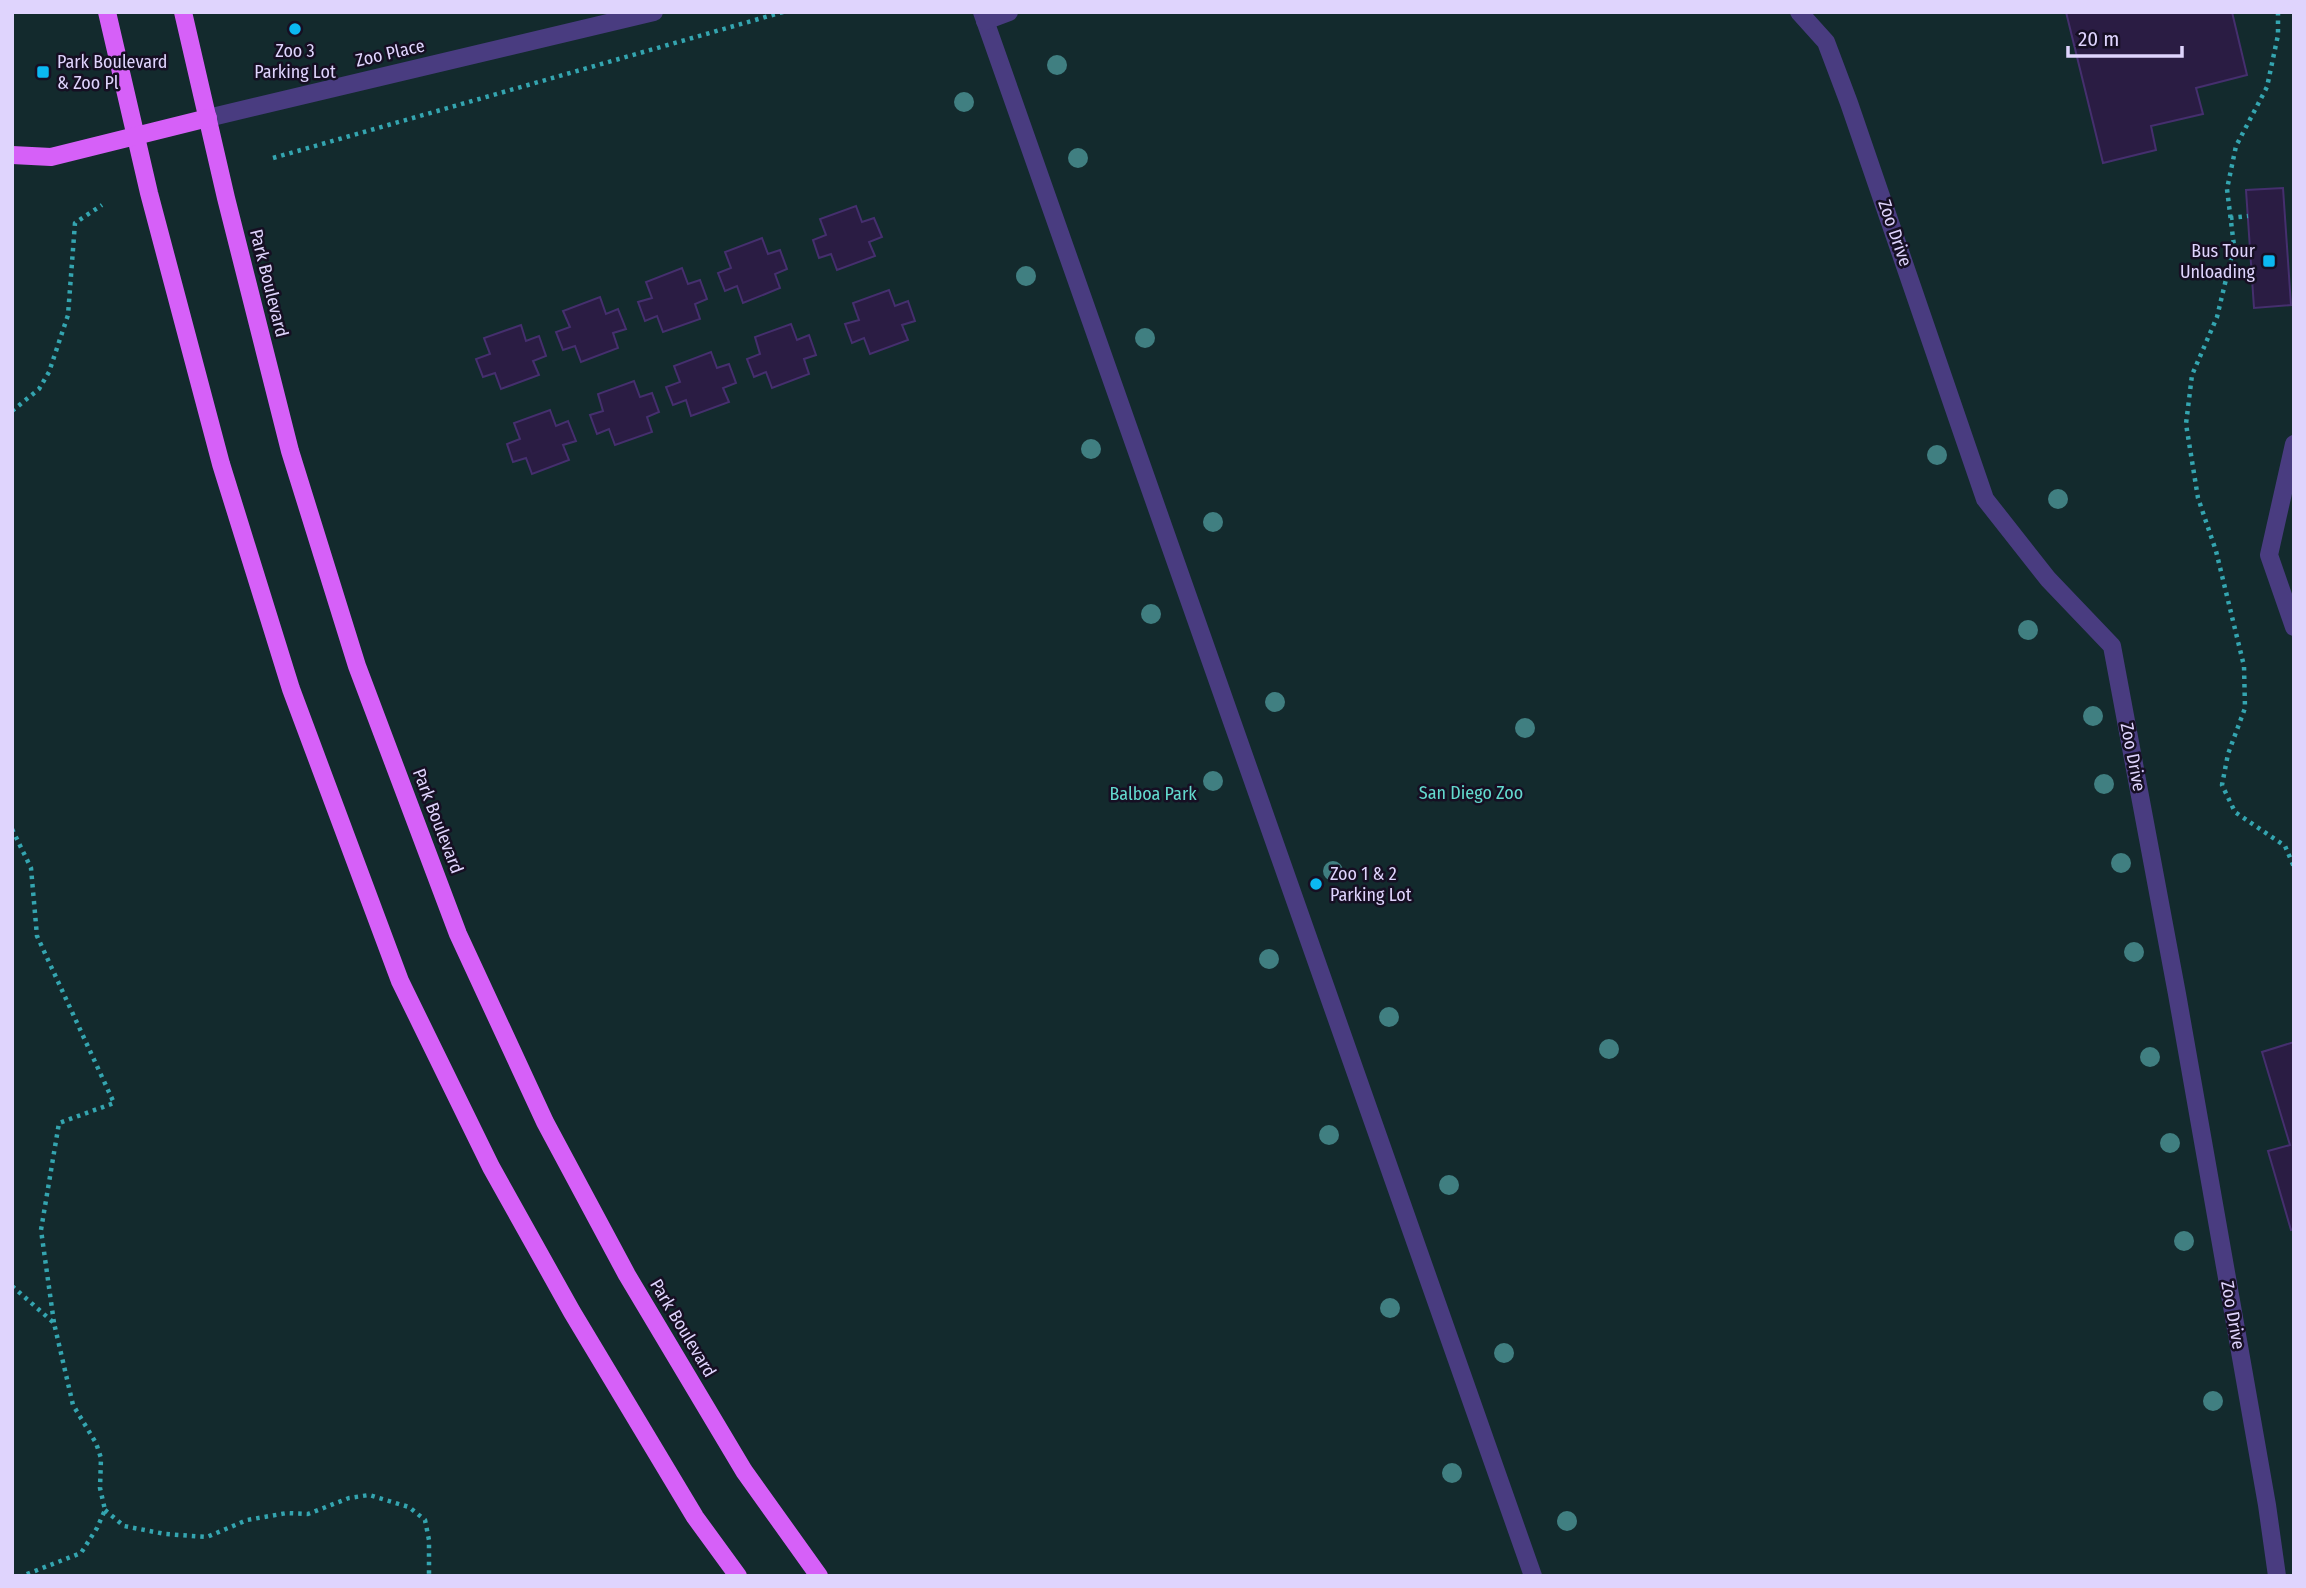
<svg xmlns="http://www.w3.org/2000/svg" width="2306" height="1588" font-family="'Fira Sans Condensed',sans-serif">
<rect width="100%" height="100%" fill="#160f23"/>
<rect fill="#132a2d" x="12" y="12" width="2282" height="1564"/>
<g fill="#2a1c43" stroke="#452f6e" stroke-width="2">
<polygon points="2066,12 2232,12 2247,75 2196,88 2203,114 2151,126 2156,150 2103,163"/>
<polygon points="2283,188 2291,305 2254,308 2246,190"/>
<polygon points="856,206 862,222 874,218 882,237 869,242 875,256 837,270 831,254 819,258 813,240 826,235 820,219"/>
<polygon points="762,238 768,254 780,250 787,269 775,274 780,288 743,303 737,286 725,291 718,273 731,268 725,252"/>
<polygon points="682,268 688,284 700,280 707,299 695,304 700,319 663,332 657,316 645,321 638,302 652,298 646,282"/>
<polygon points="889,290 895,306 908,301 915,321 902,325 908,340 870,354 864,338 852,343 845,324 859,320 853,303"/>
<polygon points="600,297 606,314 618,309 626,329 613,333 618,348 581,362 575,346 563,350 556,332 570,327 563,311"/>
<polygon points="791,324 797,340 809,335 816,355 804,359 809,374 772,388 766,372 754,377 747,359 760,354 755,337"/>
<polygon points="521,325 526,341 539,336 546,356 533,361 539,375 501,389 495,373 483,377 476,359 490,354 484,338"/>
<polygon points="711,352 717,368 729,364 736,383 723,388 729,402 691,416 686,400 673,405 666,387 680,382 674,366"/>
<polygon points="634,381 640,397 652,393 659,412 647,417 652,432 615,445 609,429 597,434 590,415 603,411 598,394"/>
<polygon points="550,410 556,426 568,421 576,441 563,445 569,460 532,474 526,458 513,462 507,444 520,439 514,423"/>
<polygon points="2294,1042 2294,1229 2291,1230 2268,1151 2290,1145 2262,1052"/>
</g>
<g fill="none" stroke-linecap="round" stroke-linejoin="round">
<g stroke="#34a5b0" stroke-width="4.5" stroke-dasharray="3.5 5" stroke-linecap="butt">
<polyline points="2278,12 2278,35 2267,87 2236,146 2227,189 2234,246 2217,317 2192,375 2186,424 2198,498 2216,551 2244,666 2245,708 2228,754 2222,785 2235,812 2285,846 2294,867"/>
<polyline points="273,158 783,12"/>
<polyline points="2230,218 2248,216"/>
<polyline points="12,411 39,389 49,372 68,315 75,223 102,205"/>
<polyline points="12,829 31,868 37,936 114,1103 59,1123 41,1230 54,1323"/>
<polyline points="12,1286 54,1323 73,1405 96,1443 101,1458 100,1488 105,1510 97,1528 81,1553 22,1576"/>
<polyline points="105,1510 124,1526 165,1534 207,1537 247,1520 287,1513 308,1514 349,1498 369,1495 409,1507 425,1520 429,1540 429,1576"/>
</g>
<g stroke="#493c80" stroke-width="18">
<polyline points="982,12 1533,1576"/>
<polyline points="1799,12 1826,42 1849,103 1985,499 2048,579 2112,646 2177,994 2267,1505 2277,1576"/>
<polyline points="985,21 1009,12"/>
<polyline points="208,118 654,12"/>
<polyline points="2294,444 2269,555 2294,627"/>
</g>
<g stroke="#d660f8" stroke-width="18">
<polyline points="107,12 149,193 221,464 291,689 400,981 491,1167 572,1312 695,1517 738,1576"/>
<polyline points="183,12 226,198 290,451 357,666 458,934 545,1122 627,1275 744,1471 819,1576"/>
<polyline points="12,155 51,157 208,118"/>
</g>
</g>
<g fill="#407f81">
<circle cx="1057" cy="65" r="10"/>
<circle cx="964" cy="102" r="10"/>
<circle cx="1078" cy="158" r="10"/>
<circle cx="1026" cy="276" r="10"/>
<circle cx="1145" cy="338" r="10"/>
<circle cx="1091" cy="449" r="10"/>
<circle cx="1937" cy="455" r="10"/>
<circle cx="2058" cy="499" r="10"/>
<circle cx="1213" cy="522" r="10"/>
<circle cx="1151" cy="614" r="10"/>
<circle cx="2028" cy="630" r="10"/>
<circle cx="1275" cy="702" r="10"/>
<circle cx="2093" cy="716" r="10"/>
<circle cx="1525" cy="728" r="10"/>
<circle cx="1213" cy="781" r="10"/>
<circle cx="2104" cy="784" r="10"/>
<circle cx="2121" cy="863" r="10"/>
<circle cx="1333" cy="871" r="10"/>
<circle cx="2134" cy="952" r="10"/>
<circle cx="1269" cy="959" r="10"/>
<circle cx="1389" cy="1017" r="10"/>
<circle cx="1609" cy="1049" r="10"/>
<circle cx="2150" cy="1057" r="10"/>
<circle cx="1329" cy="1135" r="10"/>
<circle cx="2170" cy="1143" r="10"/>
<circle cx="1449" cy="1185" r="10"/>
<circle cx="2184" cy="1241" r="10"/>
<circle cx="1390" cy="1308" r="10"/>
<circle cx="1504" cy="1353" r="10"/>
<circle cx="2213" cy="1401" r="10"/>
<circle cx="1452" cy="1473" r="10"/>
<circle cx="1567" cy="1521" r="10"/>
</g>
<g fill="#0bb8f2" stroke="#160f23" stroke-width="2.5">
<circle cx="295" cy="29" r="7"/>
<rect x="36" y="65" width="14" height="14" rx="3.5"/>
<rect x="2262" y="254" width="14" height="14" rx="3.5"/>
<circle cx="1316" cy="884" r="7"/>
</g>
<g text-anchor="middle" stroke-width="5" stroke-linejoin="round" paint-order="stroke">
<g font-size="18" fill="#dfd4fd" stroke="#160f23" text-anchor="start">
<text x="295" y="57" text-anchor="middle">Zoo 3<tspan x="295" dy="21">Parking Lot</tspan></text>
<text x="57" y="68">Park Boulevard<tspan x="57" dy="21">&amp; Zoo Pl</tspan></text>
<text x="2255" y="257" text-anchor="end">Bus Tour<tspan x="2255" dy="21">Unloading</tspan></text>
<text x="1330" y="880">Zoo 1 &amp; 2<tspan x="1330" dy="21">Parking Lot</tspan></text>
</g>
<g font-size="18" fill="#dfd4fd" stroke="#160f23">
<text transform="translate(390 53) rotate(-13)" y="6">Zoo Place</text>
<text transform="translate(1895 233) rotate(71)" y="6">Zoo Drive</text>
<text transform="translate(269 283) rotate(76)" y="6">Park Boulevard</text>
<text transform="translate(2133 757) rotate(79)" y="6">Zoo Drive</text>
<text transform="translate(438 821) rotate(69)" y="6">Park Boulevard</text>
<text transform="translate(2233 1315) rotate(80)" y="6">Zoo Drive</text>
<text transform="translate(683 1328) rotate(59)" y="6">Park Boulevard</text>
</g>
<g font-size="18" fill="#63dace" stroke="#160f23">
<text x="1471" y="799">San Diego Zoo</text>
<text x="1153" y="800">Balboa Park</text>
</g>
</g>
<rect width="2306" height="1588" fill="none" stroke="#dfd4fd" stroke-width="28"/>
<path d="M2068 46v10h114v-10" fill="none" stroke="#dfd4fd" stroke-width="3.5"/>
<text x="2078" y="46" font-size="21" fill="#dfd4fd" stroke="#160f23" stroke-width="5" paint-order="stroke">20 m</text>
</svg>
